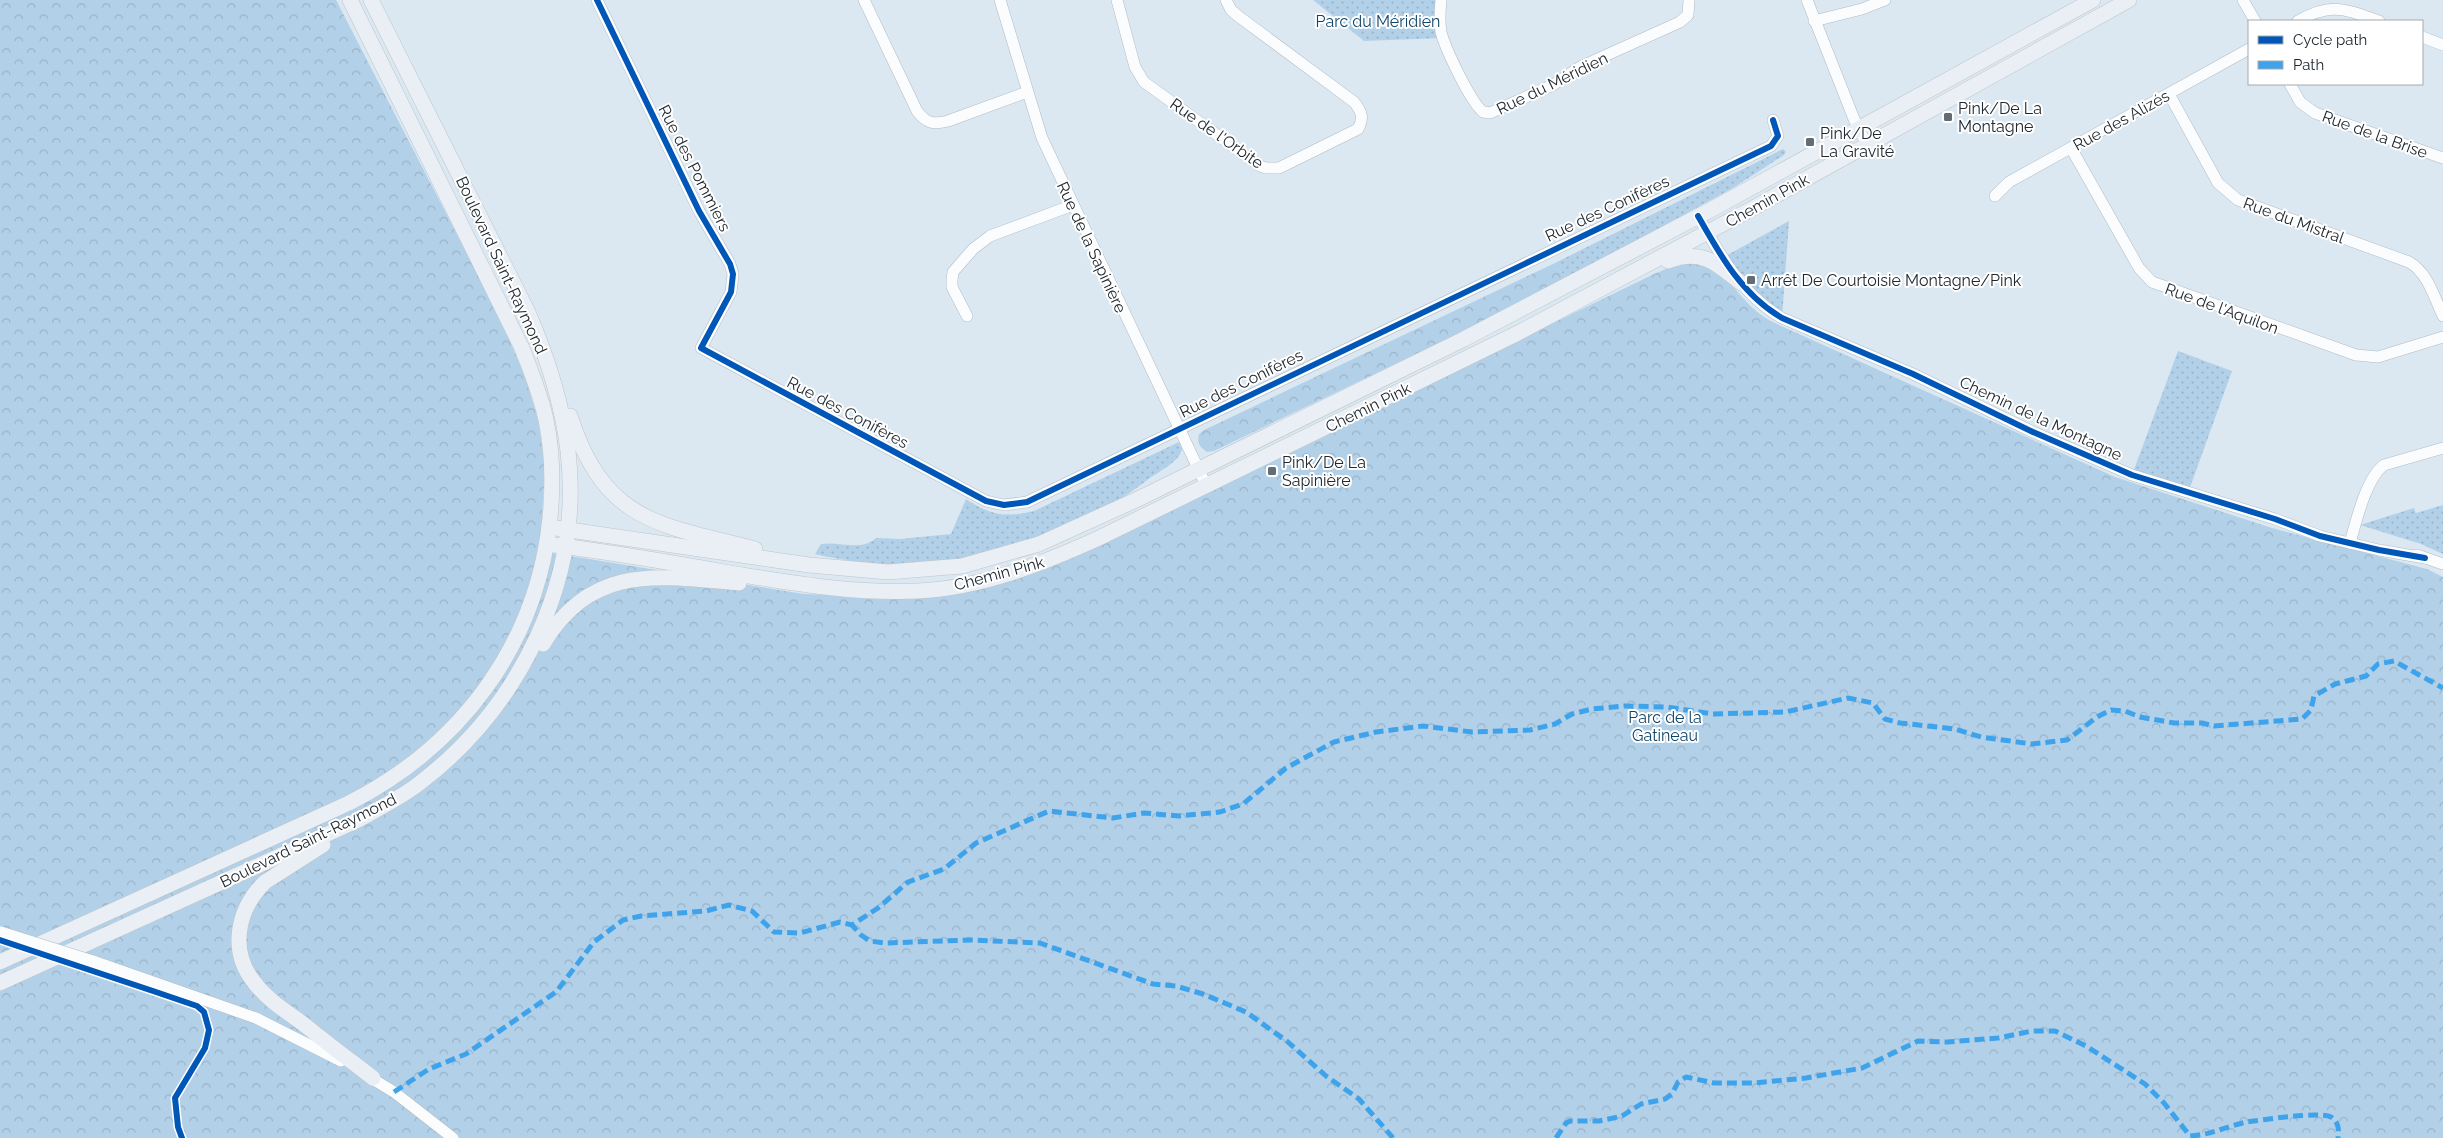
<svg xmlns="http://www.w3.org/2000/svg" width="2443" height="1138" font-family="Raleway,sans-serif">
<defs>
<pattern id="green-dots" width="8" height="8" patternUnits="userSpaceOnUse" patternTransform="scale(1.25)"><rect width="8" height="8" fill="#b2d1e9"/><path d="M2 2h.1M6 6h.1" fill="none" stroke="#99b3c8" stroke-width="1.8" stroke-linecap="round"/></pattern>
<pattern id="forest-crowns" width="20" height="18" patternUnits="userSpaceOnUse" patternTransform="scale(1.25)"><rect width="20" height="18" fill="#b2d1e9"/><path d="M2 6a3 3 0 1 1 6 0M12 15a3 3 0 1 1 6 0" fill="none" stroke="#99b3c8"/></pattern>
</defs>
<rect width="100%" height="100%" fill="#dbe8f2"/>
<g fill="url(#green-dots)">
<polygon points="1313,0 1441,0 1443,38 1364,41"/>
<polygon points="1783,149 1786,152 1784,155 1733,188 1566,279 1555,263"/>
<polygon points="1789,221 1782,318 1722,258"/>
<polygon points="2178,351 2232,371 2188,493 2132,475"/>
<path d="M 1179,442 L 1182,449 C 1179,463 1157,472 1146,481 C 1084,530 973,567 894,565 C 867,564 841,560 815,554 L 821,544 C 840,541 861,552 876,538 L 900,539 L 951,534 L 966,499 C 990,515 1005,518 1034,511 Z"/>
<polygon points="2443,505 2443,554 2421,544 2360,525 2414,508 2416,513"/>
</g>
<g fill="url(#forest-crowns)">
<path d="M 0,0 L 336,0 L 498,314 L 525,376 L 539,423 L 545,469 L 540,551 L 804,594 L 903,598 L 1103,542 L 1656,273 C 1667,269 1677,263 1689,262 C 1722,262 1737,297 1760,314 C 1765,318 1771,321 1777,324 L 2115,477 L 2272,528 L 2427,569 L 2443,577 L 2443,1138 L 0,1138 Z"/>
<path d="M 1555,263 L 1566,279 L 1464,331 L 1214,451 L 1207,452 C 1199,447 1197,443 1199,434 L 1204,430 Z"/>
</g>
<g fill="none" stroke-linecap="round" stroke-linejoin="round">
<g stroke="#b2bbc3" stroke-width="12">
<g id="minor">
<polyline points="597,0 699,211 730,264 733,274 731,292 701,348 986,501 1004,505 1027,502 1771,146 1778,136 1773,120"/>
<path d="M 864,0 L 917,111 C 926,123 933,125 948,121 L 1027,92"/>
<polyline points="1000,0 1042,138 1206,485"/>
<path d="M 1117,0 L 1135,67 L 1144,82 L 1260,166 L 1266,168 L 1279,168 L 1358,129 C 1364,118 1362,112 1354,102 L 1238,16 L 1231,10 L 1226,0"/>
<path d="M 1441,0 C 1440,10 1439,21 1441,32 C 1445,48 1470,101 1483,112 L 1490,113 L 1553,85 L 1580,67 L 1680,22 L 1688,15 L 1689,0"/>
<polyline points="1807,0 1854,119 1867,145"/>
<polyline points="2243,0 2255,21"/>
<polyline points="1814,21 1862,9 1885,0"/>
<path d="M 2298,21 C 2331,2 2345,9 2379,21"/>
<polyline points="2422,37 2443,45"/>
<polyline points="2290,84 2300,102 2315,113 2443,158"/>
<path d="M 2169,94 L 2218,183 L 2238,200 L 2409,262 C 2428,273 2434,297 2443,316"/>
<polyline points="2071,148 2139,268 2152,282 2356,355 2378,357 2443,337"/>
<polyline points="1995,196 2009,182 2249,49"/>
<path d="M 1698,216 C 1720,255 1742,295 1782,318 L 1913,374 L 2033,432 L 2132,475 L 2275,519 L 2320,536 L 2379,550 L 2425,558"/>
<polyline points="967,316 952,287 952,280 953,272 973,249 990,236 1073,205"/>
<path d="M 2350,543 C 2356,522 2366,478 2384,465 L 2443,448"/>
<polyline points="2417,555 2443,564"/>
<polyline points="93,961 256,1018 341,1061"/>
<polyline points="366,1075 394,1092 453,1138"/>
</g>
</g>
<g stroke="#bec4c9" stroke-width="16">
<g id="major">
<path d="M 1668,261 C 1702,248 1716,263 1741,283"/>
<path d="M 570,416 C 605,523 658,524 755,549"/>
<polyline points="549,527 809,565 888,572 962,566 1039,544 1138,499 1464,339 1716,207 2093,0"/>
<path d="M 547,544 C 608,552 669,562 730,573 C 793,583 855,594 918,591 C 981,588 1042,564 1099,538 L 1518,333 L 1755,207 L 2129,0"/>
<path d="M 543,644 C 592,563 658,576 739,583"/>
<path d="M 323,845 L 265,882 C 237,909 229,951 254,982 C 267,1000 289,1013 306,1026 C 328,1044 351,1061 373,1078"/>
<path d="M 0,962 L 349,803 C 461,746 537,645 550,518 C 553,486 553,453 546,420 C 541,395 531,372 522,348 L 350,0"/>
<path d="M 0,983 L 356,821 C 378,809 401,798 421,782 C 521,705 583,579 568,451 C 562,402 547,356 527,310 L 371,0"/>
</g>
</g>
<use href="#minor" stroke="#fafcfd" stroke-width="11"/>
<use href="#major" stroke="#e9eff5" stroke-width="15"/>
<g stroke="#b2bbc3" stroke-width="12" stroke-linecap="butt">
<polyline id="minor-bridge" points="1,932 93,961"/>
</g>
<use href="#minor-bridge" stroke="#fafcfd" stroke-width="11"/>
<g stroke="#3ea3eb" stroke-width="5" stroke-dasharray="10 5" stroke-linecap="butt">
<polyline points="394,1092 429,1069 466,1054 556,992 594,942 623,920 641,916 706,911 729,905 752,911 774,932 800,933 840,922 852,925"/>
<polyline points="1393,1138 1359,1099 1326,1076 1288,1042 1246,1012 1203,994 1176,986 1153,984 1040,943 971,940 885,943 870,941 861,935 852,925 878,908 908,882 944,869 976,843 1049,811 1113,818 1144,813 1179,816 1220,812 1243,804 1286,768 1334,742 1376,732 1423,726 1472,732 1530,730 1555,724 1572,714 1592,709 1624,706 1667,707 1713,714 1785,712 1848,698 1873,703 1885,719 1900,723 1955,729 1981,737 2032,744 2067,740 2097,717 2111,710 2125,711 2140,717 2174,723 2202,723 2214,726 2302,719 2311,710 2314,696 2335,684 2366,676 2378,664 2394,661 2443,688"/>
<path d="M 1556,1138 L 1566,1123 L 1570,1121 L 1599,1121 L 1622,1116 L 1641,1104 L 1665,1099 L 1672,1094 L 1678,1082 L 1686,1077 L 1714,1083 L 1754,1083 L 1806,1078 L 1862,1068 L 1918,1041 L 1947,1042 L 1998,1038 L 2032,1031 L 2055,1031 L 2086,1046 L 2145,1084 L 2164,1103 L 2190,1136 C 2210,1135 2227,1126 2247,1122 C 2261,1120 2320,1111 2331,1117 C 2339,1122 2339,1130 2338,1138"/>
</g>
<g stroke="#fff" stroke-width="9">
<g id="cycleway">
<polyline points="597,0 699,211 730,264 733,274 731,292 701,348 986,501 1004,505 1027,502 1771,146 1778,136 1773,120"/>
<path d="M 1698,216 C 1720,255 1742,295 1782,318 L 1913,374 L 2033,432 L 2132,475 L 2275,519 L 2320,536 L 2379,550 L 2425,558"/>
<polyline points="0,940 153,991 197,1006 204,1012 209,1030 205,1048 175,1098 178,1127 182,1138"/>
</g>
</g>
<use href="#cycleway" stroke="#0057b8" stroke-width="6"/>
</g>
<g fill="#626c74" stroke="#fff" stroke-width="2">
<rect x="1943" y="112" width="10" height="10" rx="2.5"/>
<rect x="1805" y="137" width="10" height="10" rx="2.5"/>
<rect x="1746" y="275" width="10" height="10" rx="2.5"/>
<rect x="1267" y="466" width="10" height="10" rx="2.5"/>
</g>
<g text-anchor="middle" stroke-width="4" stroke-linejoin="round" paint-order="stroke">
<g font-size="16" fill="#124668" stroke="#fff">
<text x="1378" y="27">Parc du Méridien</text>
<text x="1665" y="723">Parc de la<tspan x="1665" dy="18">Gatineau</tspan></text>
</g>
<g font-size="16" fill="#212930" stroke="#fff">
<text transform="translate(1552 83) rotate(-26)" y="6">Rue du Méridien</text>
<text transform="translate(2121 120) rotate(-29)" y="6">Rue des Alizés</text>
<text transform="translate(1217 133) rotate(35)" y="6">Rue de l'Orbite</text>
<text transform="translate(2375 134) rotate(20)" y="6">Rue de la Brise</text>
<text transform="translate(695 168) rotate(63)" y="6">Rue des Pommiers</text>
<text transform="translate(1767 200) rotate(-29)" y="6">Chemin Pink</text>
<text transform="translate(1607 208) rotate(-25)" y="6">Rue des Conifères</text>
<text transform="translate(2294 220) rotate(20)" y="6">Rue du Mistral</text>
<text transform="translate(1092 247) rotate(65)" y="6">Rue de la Sapinière</text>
<text transform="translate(502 265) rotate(65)" y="6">Boulevard Saint-Raymond</text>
<text transform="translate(2222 308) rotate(20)" y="6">Rue de l'Aquilon</text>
<text transform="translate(1241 383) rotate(-26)" y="6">Rue des Conifères</text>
<text transform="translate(1368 407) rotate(-26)" y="6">Chemin Pink</text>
<text transform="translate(848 412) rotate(28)" y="6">Rue des Conifères</text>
<text transform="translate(2041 418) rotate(25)" y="6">Chemin de la Montagne</text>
<text transform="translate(999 573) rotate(-15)" y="6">Chemin Pink</text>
<text transform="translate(308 840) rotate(-26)" y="6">Boulevard Saint-Raymond</text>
</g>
<g font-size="16" fill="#212930" stroke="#fff" text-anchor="start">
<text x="1958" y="114">Pink/De La<tspan x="1958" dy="18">Montagne</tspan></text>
<text x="1820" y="139">Pink/De<tspan x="1820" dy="18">La Gravité</tspan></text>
<text x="1761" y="286">Arrêt De Courtoisie Montagne/Pink</text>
<text x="1282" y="468">Pink/De La<tspan x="1282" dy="18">Sapinière</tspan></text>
</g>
</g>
<rect x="2248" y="20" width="175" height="65" fill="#ffffff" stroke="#a6a9ac"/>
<rect x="2258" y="36" width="25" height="8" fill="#0057b8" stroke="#a6a9ac"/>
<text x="2293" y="45" font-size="15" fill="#212930">Cycle path</text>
<rect x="2258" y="61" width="25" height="8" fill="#3ea3eb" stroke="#a6a9ac"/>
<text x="2293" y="70" font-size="15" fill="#212930">Path</text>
</svg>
